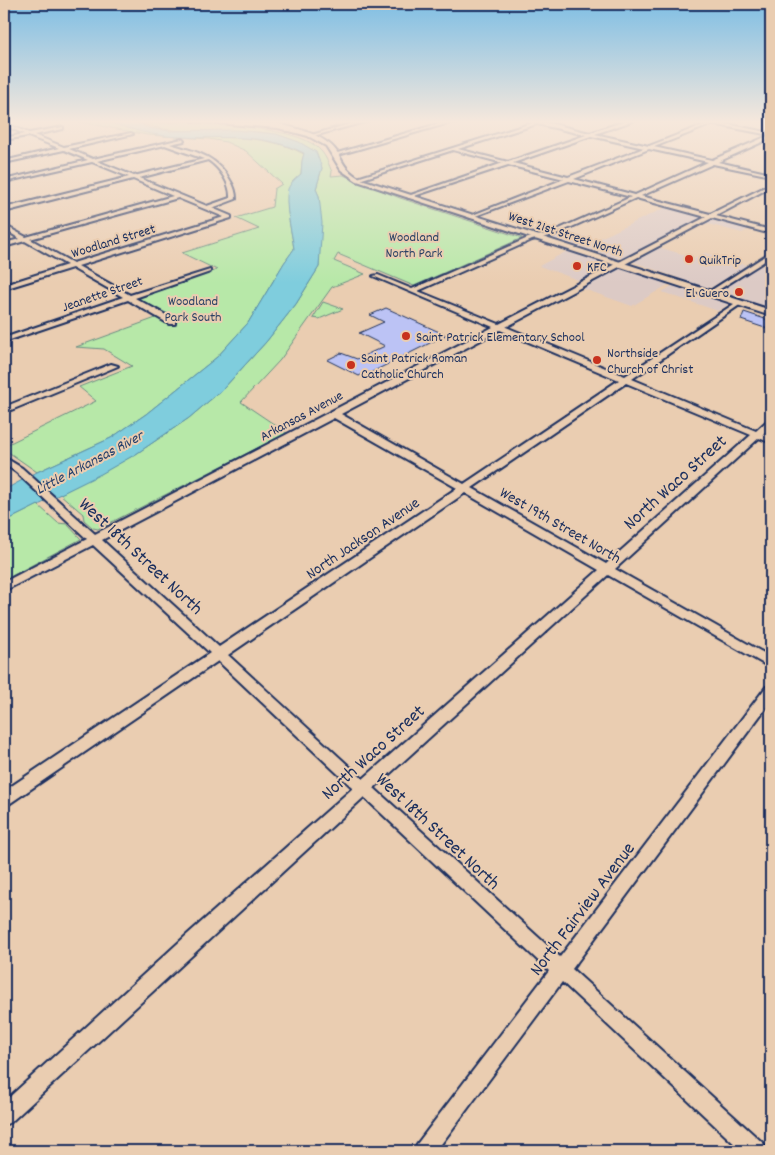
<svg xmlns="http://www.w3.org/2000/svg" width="775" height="1155" font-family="Dekko,sans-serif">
<rect width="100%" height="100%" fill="#eacdb1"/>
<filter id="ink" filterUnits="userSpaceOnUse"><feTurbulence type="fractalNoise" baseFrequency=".02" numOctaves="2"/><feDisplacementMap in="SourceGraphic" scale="10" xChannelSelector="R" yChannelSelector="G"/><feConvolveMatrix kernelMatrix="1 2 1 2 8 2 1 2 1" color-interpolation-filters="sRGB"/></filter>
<g filter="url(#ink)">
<g fill="#dccac5">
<polygon points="669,206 704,217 624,258 617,258 550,238 563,230 596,240"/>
<polygon points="714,218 751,228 742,233 704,223"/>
<polygon points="658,247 695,258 705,253 747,265 712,287 706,288 634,262 635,260"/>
<polygon points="569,250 607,262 610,265 581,281 539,266"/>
<polygon points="759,265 771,268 771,310 718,292"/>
<polygon points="621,268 623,268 671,283 632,306 581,288"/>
<polygon points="675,284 729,302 730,303 718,311 662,292"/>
</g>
<g fill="#b7e8a8" stroke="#698c83">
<path d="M 76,121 C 85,121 94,120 103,121 C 124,125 144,133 166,136 C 215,141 258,130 304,154 L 302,161 L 301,174 C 296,178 291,182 289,189 C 284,204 292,233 294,249 L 284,263 L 248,323 L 217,357 L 146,414 L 111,438 L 37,472 L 4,449 L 4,446 L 96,401 L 79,387 L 132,366 L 104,349 L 76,347 L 164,315 L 136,298 L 217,270 L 182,253 L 259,229 L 236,218 L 272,207 L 274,189 L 282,184 L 246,151 L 226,142 L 209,139 L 147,135 Z"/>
<path d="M 134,121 L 152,124 L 188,121 L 244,125 L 246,127 C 267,130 307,134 321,151 C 326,156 329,165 332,172 L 331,176 L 343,175 L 400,198 L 522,238 L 414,286 L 338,254 L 334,261 L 365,274 L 332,287 L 280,360 L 241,402 L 287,433 L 98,529 L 93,528 L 84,520 L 83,514 L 60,494 L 136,454 L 189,418 L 223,389 L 266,342 L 296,304 L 319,267 L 319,196 L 316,189 L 322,168 L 315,152 C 303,146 287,136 274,134 C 227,126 178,139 134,121 Z"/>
<polygon points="323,302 343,309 319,319 313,318"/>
<polygon points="38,505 58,523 67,524 81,539 4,580 4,522"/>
</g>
<path fill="#7fcddd" stroke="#578eaa" d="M 103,121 L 134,121 L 149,128 L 170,131 L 234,130 L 276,134 L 299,142 L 316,152 L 322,168 L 316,189 L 319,196 L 322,223 L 319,267 L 296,304 L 266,342 L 223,389 L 189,418 L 136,454 L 101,474 L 4,522 L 4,490 L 37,472 L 111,438 L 146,414 L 217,357 L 248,323 L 284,263 L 294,249 C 292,233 284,204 288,189 C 291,182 296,178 301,174 L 302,161 L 304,153 C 258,130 216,141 167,136 C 145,134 124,127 103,121 Z"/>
<g fill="#bcc3f5" stroke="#1b2f5e">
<polygon points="386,308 446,335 370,373 367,372 359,376 327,360 341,353 357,359 385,346 359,333 384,322 370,315"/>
<polygon points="744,312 771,321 771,330 741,320"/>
</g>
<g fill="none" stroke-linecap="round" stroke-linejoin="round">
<g stroke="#1b2f5e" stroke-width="4">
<g id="minor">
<path d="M 263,121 C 272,121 285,123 290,130 L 286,131 L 284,128 Z"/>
<polygon points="360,121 368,121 310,137 308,136"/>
<polygon points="448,121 456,121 338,155 334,154"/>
<path d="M 528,121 L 541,121 L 590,133 L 625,121 L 632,121 L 595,134 L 649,146 L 708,123 L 707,121 L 719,121 L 717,122 L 771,133 L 771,138 L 718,162 L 771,174 L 771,176 L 713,164 L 641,196 L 710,214 L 771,184 L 771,187 L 716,216 L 771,230 L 771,234 L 712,218 L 506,327 L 625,376 L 737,302 L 741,302 L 741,304 L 632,379 L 756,431 L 768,420 L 771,419 L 771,426 L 763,434 L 771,437 L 771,443 L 759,438 L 615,569 L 771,657 L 771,668 L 608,575 L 374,788 L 560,957 L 766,687 L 771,686 L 771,701 L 572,969 L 764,1144 L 767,1151 L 742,1151 L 562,982 L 436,1151 L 414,1151 L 417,1144 L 549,971 L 364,797 L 11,1122 L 4,1125 L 4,1102 L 188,934 L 353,788 L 218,661 L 9,804 L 4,806 L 4,791 L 210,653 L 93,545 L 4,591 L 4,582 L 87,539 L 16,472 L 4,464 L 4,457 L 22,468 L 95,534 L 493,327 L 373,276 L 378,275 L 412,289 L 528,238 L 550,233 L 631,197 L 569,181 L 470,218 L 470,216 L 564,179 L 508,165 L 408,198 L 408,196 L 503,163 L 453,150 L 359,180 L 354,179 L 532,123 ZM 537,124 L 586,135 L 508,162 L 458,149 ZM 713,124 L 770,135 L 712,160 L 654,147 ZM 591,136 L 644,148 L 568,177 L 513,163 ZM 649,149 L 708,162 L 635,195 L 574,179 ZM 636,198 L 706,217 L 499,324 L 418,291 L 532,240 L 554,235 ZM 500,330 L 619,380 L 464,484 L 341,414 ZM 626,383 L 751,435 L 606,564 L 472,488 ZM 334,418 L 457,488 L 219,647 L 102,540 ZM 465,493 L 599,570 L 363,779 L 228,655 Z"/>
<path d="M 4,123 L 29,133 L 63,127 L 63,129 L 34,135 L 64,147 L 131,133 L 133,134 L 69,149 L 93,159 L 182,139 L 184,141 L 170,144 C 196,152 216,155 230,180 C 234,186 236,192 236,199 L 212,208 L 231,216 L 231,218 L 78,266 L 130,295 L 210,270 L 210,272 L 135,298 L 175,320 L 175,324 L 169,324 L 128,300 L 4,342 L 4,338 L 123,297 L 72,268 L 4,289 L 4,285 L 67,265 L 25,241 L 4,247 L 4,243 L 20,239 L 4,229 L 4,225 L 26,237 L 173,196 L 133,179 L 4,212 L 4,208 L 129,177 L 92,162 L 4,182 L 4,180 L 88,160 L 64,150 L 4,163 L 4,161 L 59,148 L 28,136 L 4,140 L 4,138 L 24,134 L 4,125 ZM 165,145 L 204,159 L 134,176 L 97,161 ZM 208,160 C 220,168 231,184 230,198 L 207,206 L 139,178 ZM 178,198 L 224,217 L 73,263 L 30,239 Z"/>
<polygon points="771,252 771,257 712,294 707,293"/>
<polygon points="111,364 118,366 4,413 4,407"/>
</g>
</g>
<g stroke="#1b2f5e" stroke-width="4">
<path id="major" d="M 193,121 C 232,121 295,118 328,143 C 344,154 338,167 361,179 L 771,310 L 771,316 L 357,181 L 341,170 L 326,146 L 308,136 L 278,128 Z"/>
</g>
<use href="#minor" fill="#eacdb1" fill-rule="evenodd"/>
<use href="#major" fill="#eacdb1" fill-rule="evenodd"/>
</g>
</g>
<linearGradient id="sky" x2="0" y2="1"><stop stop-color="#7ebee4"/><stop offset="0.43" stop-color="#f6e8dc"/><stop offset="1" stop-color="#f6e8dc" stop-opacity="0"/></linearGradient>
<rect width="775" height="283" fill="url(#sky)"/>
<g fill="#c8321e" stroke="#eacdb1" stroke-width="2">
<circle cx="689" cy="259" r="5"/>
<circle cx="577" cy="266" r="5"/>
<circle cx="739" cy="292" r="5"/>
<circle cx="406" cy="336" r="5"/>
<circle cx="597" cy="360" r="5"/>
<circle cx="351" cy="365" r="5"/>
</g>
<g text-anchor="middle" stroke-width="4" stroke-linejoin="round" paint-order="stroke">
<g font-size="14" fill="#1b2f5e" stroke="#eacdb1">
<text transform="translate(566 233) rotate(18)" y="5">West 21st Street North</text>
<text transform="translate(113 240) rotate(-17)" y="5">Woodland Street</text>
<text transform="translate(102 293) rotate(-19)" y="5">Jeanette Street</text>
<text transform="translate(301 415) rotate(-28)" y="5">Arkansas Avenue</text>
</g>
<g font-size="14" fill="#2b4265" stroke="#eacdb1">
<text x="414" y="241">Woodland<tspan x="414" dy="16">North Park</tspan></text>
<text x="193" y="305">Woodland<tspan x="193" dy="16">Park South</tspan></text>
</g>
<g font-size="14" fill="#1b2f5e" stroke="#eacdb1" text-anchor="start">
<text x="699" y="264">QuikTrip</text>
<text x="587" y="271">KFC</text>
<text x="729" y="297" text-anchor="end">El Guero</text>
<text x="416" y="341">Saint Patrick Elementary School</text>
<text x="607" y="357">Northside<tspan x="607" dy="16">Church of Christ</tspan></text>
<text x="361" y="362">Saint Patrick Roman<tspan x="361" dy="16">Catholic Church</tspan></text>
</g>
<g font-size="15" font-style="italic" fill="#253f6b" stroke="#eacdb1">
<text transform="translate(89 462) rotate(-28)" y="5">Little Arkansas River</text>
</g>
<g font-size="16" fill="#1b2f5e" stroke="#eacdb1">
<text transform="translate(561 524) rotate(30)" y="6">West 19th Street North</text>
<text transform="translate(362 537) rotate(-34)" y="6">North Jackson Avenue</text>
</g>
<g font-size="19" fill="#1b2f5e" stroke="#eacdb1">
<text transform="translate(674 481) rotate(-42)" y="7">North Waco Street</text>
<text transform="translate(142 555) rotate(43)" y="7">West 18th Street North</text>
<text transform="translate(372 751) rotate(-42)" y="7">North Waco Street</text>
<text transform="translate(439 830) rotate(43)" y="7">West 18th Street North</text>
<text transform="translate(581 908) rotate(-53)" y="7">North Fairview Avenue</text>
</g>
</g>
<rect width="775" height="1155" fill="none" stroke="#eacdb1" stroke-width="20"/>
<rect x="10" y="10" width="755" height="1135" fill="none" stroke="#1b2f5e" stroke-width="2" filter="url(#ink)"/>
</svg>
